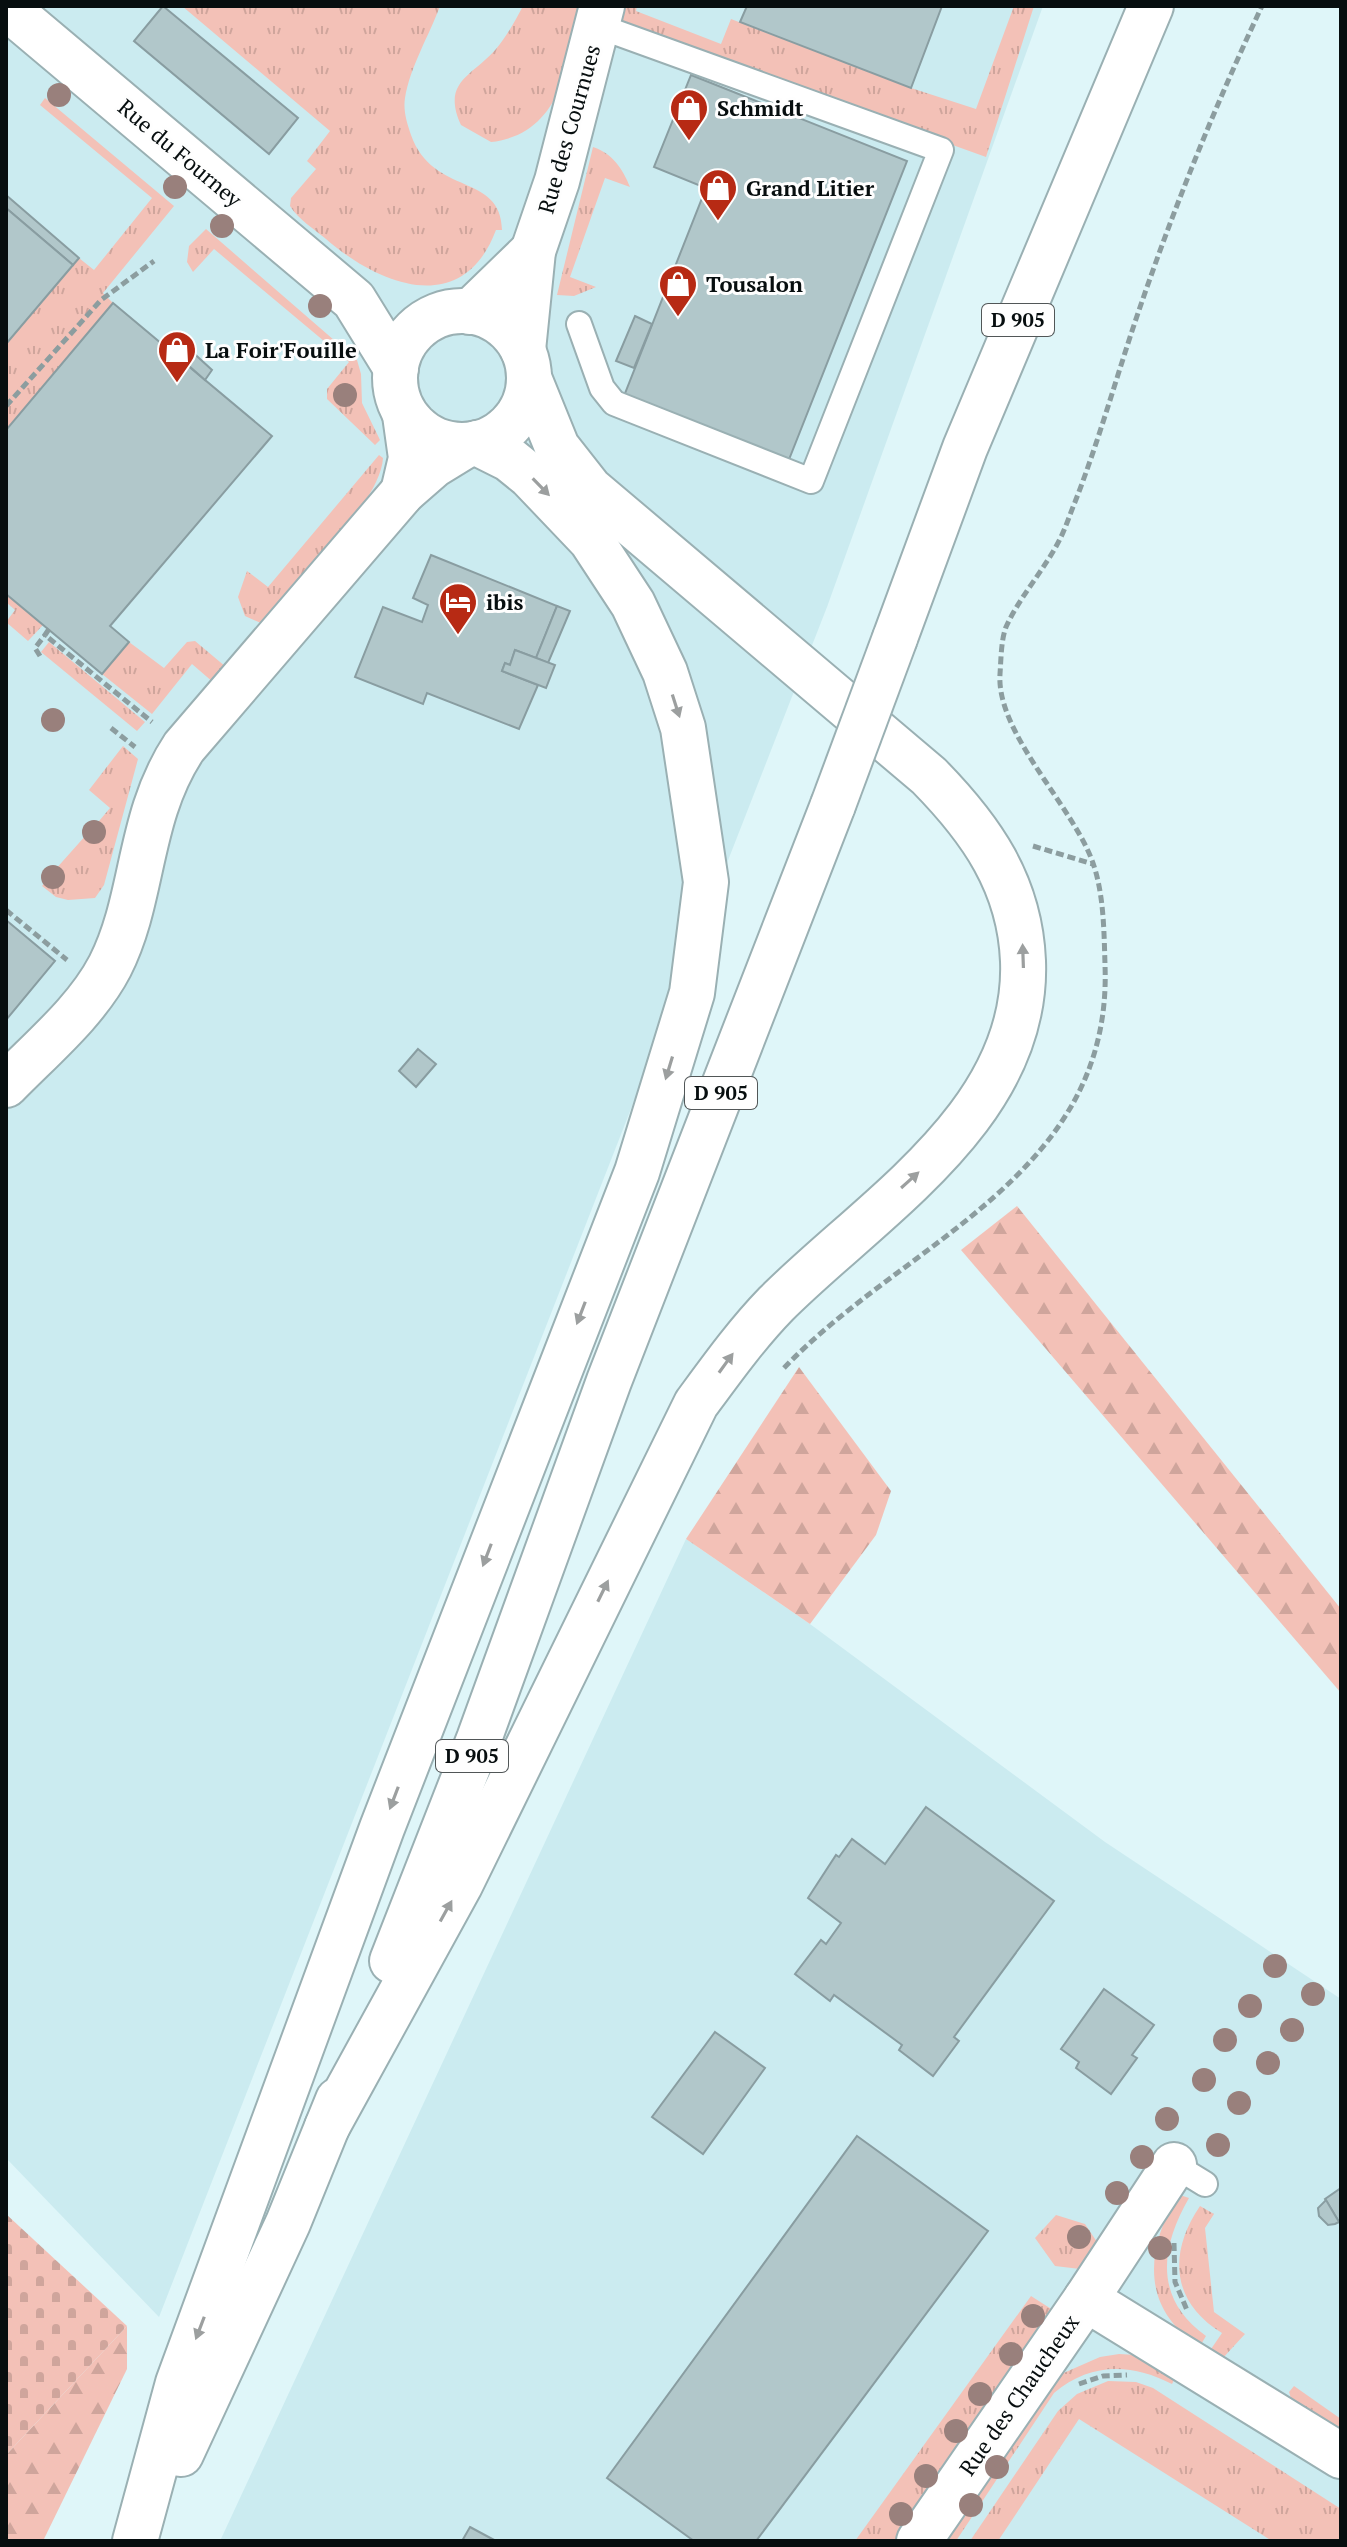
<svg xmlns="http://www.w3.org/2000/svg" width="1347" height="2547" font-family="'PT Serif',serif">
<defs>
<pattern id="grass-tufts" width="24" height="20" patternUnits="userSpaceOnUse" patternTransform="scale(2)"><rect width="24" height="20" fill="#f3c1b7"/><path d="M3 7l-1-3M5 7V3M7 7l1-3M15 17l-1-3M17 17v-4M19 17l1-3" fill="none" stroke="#cfa59c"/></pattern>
<pattern id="forest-firs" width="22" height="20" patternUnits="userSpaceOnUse" patternTransform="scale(2)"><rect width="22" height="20" fill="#f3c1b7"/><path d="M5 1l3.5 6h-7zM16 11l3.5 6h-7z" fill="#cfa59c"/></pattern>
<pattern id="cemetery-stones" width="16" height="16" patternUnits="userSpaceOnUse" patternTransform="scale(2)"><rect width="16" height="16" fill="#f3c1b7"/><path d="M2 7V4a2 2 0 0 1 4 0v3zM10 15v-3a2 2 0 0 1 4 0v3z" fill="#cfa59c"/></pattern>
</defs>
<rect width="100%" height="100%" fill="#dff6f9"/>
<g fill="#cbebf0">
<polygon points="6,6 1043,6 827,607 159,2317 6,2158"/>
<polygon points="686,1539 810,1624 1105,1842 1341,1999 1341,2541 220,2541"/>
</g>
<g fill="url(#grass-tufts)">
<path d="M 182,6 L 440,6 C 429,36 410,67 405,98 C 403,111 407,123 411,135 C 433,197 501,172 502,230 L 496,230 C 463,318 380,286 326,239 C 314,229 298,219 290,206 L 291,198 L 316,169 L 307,161 L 330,131 Z"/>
<path d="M 523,6 L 584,6 C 568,63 562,134 491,142 L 461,125 C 441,81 473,76 496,49 C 507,36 515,21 523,6 Z"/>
<polygon points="625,6 637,6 636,11 721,44 731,19 911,88 976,109 1014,6 1034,6 986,157 621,26"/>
<polygon points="45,98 174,206 103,293 113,303 6,430 6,344 79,258 94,270 152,198 40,105"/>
<path d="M 593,147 C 612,153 623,169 630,187 L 605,178 L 570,277 L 596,287 L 574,296 L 557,295 Z"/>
<polygon points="206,229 357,360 361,374 362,403 380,440 375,445 327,399 327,389 349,362 214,249 193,272 187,262 189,246"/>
<path d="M 379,455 L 383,458 C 381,502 293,588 263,624 L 245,616 L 238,597 L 247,571 L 268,587 Z"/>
<polygon points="6,594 43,625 28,641 6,622 15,610 6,602"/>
<polygon points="195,641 226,667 214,683 192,664 152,714 102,674 129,642 164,668 187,642"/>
<polygon points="49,642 145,722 137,731 41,652"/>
<polygon points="123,746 138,759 104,885 95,898 68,900 56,897 42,886 48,879 48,872 54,871 87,834 87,828 94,827 110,808 89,790"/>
<path d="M 1183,2196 L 1189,2198 C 1160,2248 1154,2299 1206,2336 L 1200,2346 C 1141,2310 1145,2250 1177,2197 Z"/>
<path d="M 1200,2206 L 1214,2214 L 1205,2228 L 1214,2312 L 1245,2334 L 1222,2359 L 1209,2352 L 1222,2333 C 1171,2302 1168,2253 1200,2206 Z"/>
<polygon points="1056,2215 1085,2224 1097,2242 1080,2269 1055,2266 1035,2238"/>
<polygon points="1031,2296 1056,2312 898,2541 855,2541"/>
<path d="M 1119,2354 L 1136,2355 L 1177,2374 L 1172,2384 C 1132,2363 1090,2362 1054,2393 L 956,2541 L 942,2541 L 1059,2375 L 1100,2357 Z"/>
<polygon points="1108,2381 1136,2382 1153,2388 1341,2509 1341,2541 1272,2541 1079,2419 998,2541 970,2541 1058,2411 1077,2394"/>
<polygon points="1294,2386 1341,2419 1341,2436 1293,2405 1289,2392"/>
</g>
<g fill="url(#forest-firs)">
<polygon points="1017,1206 1341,1609 1341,1693 961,1250"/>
<polygon points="799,1367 891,1491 876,1535 810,1624 686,1539"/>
<polygon points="127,2326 127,2369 43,2541 6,2541 6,2455"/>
</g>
<polygon fill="url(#cemetery-stones)" points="6,2214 127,2326 6,2455"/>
<g fill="#b1c7ca" stroke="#899da1" stroke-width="2">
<polygon points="163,6 298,118 269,154 134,41"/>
<polygon points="747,6 942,6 911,88 740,22"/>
<polygon points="691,75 907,161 788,462 624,396 706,188 654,167"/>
<polygon points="6,195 79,258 73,265 6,208"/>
<polygon points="6,208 73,265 6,344"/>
<polygon points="113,303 272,436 110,626 129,642 102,674 6,594 6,430"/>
<polygon points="635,316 652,324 634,368 616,361"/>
<polygon points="188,348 212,370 205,380 180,358"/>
<polygon points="431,555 557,606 536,658 515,650 510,665 505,663 502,671 538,685 519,729 427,693 423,704 355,677 383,607 422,622 428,605 413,598"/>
<polygon points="557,606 570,611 548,663 536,658"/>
<polygon points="515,650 555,665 546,688 502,671 505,663 510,665"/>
<polygon points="6,920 55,961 6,1020"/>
<polygon points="418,1049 436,1064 416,1087 399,1071"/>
<polygon points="926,1807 1054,1901 954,2037 959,2041 933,2076 899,2050 902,2045 834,1995 830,2001 795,1974 821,1940 826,1944 841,1923 808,1898 836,1855 839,1857 852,1839 885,1864"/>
<polygon points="1104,1989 1154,2025 1132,2055 1137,2058 1111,2094 1076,2068 1079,2062 1061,2049"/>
<polygon points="715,2032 765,2068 703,2154 652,2117"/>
<polygon points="857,2136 988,2231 756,2541 694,2541 607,2478"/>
<polygon points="1341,2188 1341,2225 1325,2199"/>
<polygon points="1326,2200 1339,2222 1335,2224 1328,2225 1319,2216 1318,2208"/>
<polygon points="470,2527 496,2541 462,2541"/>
</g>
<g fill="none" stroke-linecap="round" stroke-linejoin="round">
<g stroke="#9ab0b3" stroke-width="28">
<g id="lane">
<polyline points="579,324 602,388 614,403 811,481 941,150 598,26"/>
<polyline points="1174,2165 1205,2184"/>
</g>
</g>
<g stroke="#9ab0b3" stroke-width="48">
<g id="street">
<polyline points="470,312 533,251"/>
<polyline points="523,350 533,251 557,181 602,6"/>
<polyline points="403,492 411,458 405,415"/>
<path d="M 6,1085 C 42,1048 86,1012 110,966 C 145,897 137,818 184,747 L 403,492 L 434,465 L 465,446"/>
<polyline points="1086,2299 1341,2456"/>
<polyline points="919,2541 1086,2299 1174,2165"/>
</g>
</g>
<g stroke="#9ab0b3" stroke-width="48">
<g id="secondary">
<polyline points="6,7 354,300 396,368"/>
<circle cx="462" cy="378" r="67"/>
</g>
</g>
<g stroke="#9ab0b3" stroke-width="48">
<g id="primary">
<polyline points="895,638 965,448 1151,6"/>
<polyline points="392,1961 479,1739 609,1381 833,805"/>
<path d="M 327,2127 L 460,1885 L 696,1404 C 721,1370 746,1335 776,1304 C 872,1208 1029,1114 1023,961 C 1020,884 981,829 929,776 L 590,489 L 557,447 L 529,378"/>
<polyline points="181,2454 288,2223 338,2100"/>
<polyline points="135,2541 178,2383 382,1828 637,1172 692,993 706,882 683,728 665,672 633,604 591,540 530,476 509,459 477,443"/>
</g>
</g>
<g stroke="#8c9d9f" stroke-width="5" stroke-dasharray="8 4" stroke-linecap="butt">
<polyline points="6,406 101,300 154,261"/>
<polyline points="49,629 45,635 152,722"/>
<polyline points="40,656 35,648 45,635"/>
<polyline points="111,728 135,747"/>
<polyline points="1033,846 1093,864"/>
<polyline points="6,910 67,960"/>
<path d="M 784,1368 C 905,1241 1113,1176 1105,965 C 1104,932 1104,895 1093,863 C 1073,806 996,733 1000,674 C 1001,660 1001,640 1006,627 C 1020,596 1045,569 1060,539 C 1066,527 1070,514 1075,502 C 1098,443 1115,382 1135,322 C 1171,215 1214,108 1262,6"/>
<polyline points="1174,2243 1175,2282 1187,2310"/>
<polyline points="1079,2384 1103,2376 1127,2375"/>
</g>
<use href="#lane" stroke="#fff" stroke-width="24"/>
<use href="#street" stroke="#fff" stroke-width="44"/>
<use href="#secondary" stroke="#fff" stroke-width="44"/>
<use href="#primary" stroke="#fff" stroke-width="44"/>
<g stroke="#9ab0b3" stroke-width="48" stroke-linecap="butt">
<polyline id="primary-bridge" points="833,805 895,638"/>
</g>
<use href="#primary-bridge" stroke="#fff" stroke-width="44"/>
</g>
<g fill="#99807c">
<circle cx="59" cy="95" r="12"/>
<circle cx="175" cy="187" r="12"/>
<circle cx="222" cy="226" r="12"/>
<circle cx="320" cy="306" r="12"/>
<circle cx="345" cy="395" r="12"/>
<circle cx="53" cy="720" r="12"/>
<circle cx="94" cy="832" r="12"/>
<circle cx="53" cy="877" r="12"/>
<circle cx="1275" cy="1966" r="12"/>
<circle cx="1313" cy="1994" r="12"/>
<circle cx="1250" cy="2006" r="12"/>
<circle cx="1292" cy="2030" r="12"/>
<circle cx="1225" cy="2040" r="12"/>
<circle cx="1268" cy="2063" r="12"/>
<circle cx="1204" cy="2080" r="12"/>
<circle cx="1239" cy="2103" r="12"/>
<circle cx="1167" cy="2119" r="12"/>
<circle cx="1218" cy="2145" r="12"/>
<circle cx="1142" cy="2157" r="12"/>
<circle cx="1117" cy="2193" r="12"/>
<circle cx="1079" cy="2237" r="12"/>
<circle cx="1160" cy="2248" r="12"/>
<circle cx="1033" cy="2316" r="12"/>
<circle cx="1011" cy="2354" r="12"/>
<circle cx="980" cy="2394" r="12"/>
<circle cx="956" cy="2431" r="12"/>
<circle cx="997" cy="2467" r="12"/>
<circle cx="926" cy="2476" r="12"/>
<circle cx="971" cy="2505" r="12"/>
<circle cx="901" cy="2514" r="12"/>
</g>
<defs><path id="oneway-solid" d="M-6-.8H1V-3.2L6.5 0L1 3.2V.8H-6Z" transform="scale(2)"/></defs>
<g fill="#9c9f9f">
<use href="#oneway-solid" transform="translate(541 487) rotate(46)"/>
<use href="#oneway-solid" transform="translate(676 706) rotate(72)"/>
<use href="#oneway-solid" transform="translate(1023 956) rotate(-92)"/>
<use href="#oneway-solid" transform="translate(669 1068) rotate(107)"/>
<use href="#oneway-solid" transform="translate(910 1180) rotate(-42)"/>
<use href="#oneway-solid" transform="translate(581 1313) rotate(111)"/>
<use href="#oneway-solid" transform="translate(726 1363) rotate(-54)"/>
<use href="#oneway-solid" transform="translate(487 1555) rotate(111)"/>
<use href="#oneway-solid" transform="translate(603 1591) rotate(-64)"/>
<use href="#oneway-solid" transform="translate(394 1798) rotate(111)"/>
<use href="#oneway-solid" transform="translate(446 1911) rotate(-61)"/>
<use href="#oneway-solid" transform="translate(200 2328) rotate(111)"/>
</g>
<defs>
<g id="shop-pin" transform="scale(2)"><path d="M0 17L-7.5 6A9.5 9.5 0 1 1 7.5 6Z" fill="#b72a14" stroke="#fefefe"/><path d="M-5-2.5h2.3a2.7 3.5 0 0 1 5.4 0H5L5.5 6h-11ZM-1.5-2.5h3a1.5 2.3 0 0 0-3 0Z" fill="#fff"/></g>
<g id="hotel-pin" transform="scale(2)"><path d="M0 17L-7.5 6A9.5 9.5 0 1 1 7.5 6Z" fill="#b72a14" stroke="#fefefe"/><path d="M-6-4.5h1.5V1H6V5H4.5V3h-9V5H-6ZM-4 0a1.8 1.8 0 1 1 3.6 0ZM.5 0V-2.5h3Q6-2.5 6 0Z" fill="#fff"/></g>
</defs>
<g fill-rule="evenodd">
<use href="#shop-pin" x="689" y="108"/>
<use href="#shop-pin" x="718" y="188"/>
<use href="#shop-pin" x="678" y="284"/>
<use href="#shop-pin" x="177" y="350"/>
<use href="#hotel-pin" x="458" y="602"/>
</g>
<g text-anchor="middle" stroke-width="6" stroke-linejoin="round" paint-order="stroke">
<g fill="#fefefe" stroke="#515657" stroke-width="2">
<rect x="982" y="304" width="72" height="32" rx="6"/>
<rect x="685" y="1077" width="72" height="32" rx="6"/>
<rect x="436" y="1740" width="72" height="32" rx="6"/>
</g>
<g font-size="20" font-weight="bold" fill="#070e0f">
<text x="1018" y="327">D 905</text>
<text x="721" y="1100">D 905</text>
<text x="472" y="1763">D 905</text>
</g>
<g font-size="22" font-weight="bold" fill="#070e0f" stroke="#fefefe" text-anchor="start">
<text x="717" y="116">Schmidt</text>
<text x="746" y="196">Grand Litier</text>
<text x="706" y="292">Tousalon</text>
<text x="205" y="358">La Foir'Fouille</text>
<text x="486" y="610">ibis</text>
</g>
<g font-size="22" fill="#070e0f" stroke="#fefefe">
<text transform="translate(569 129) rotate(-74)" y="8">Rue des Cournues</text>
<text transform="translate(180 153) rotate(40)" y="8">Rue du Fourney</text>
<text transform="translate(1019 2395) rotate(-55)" y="8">Rue des Chaucheux</text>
</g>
</g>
<rect width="1347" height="2547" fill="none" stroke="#070e0f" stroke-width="16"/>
</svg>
